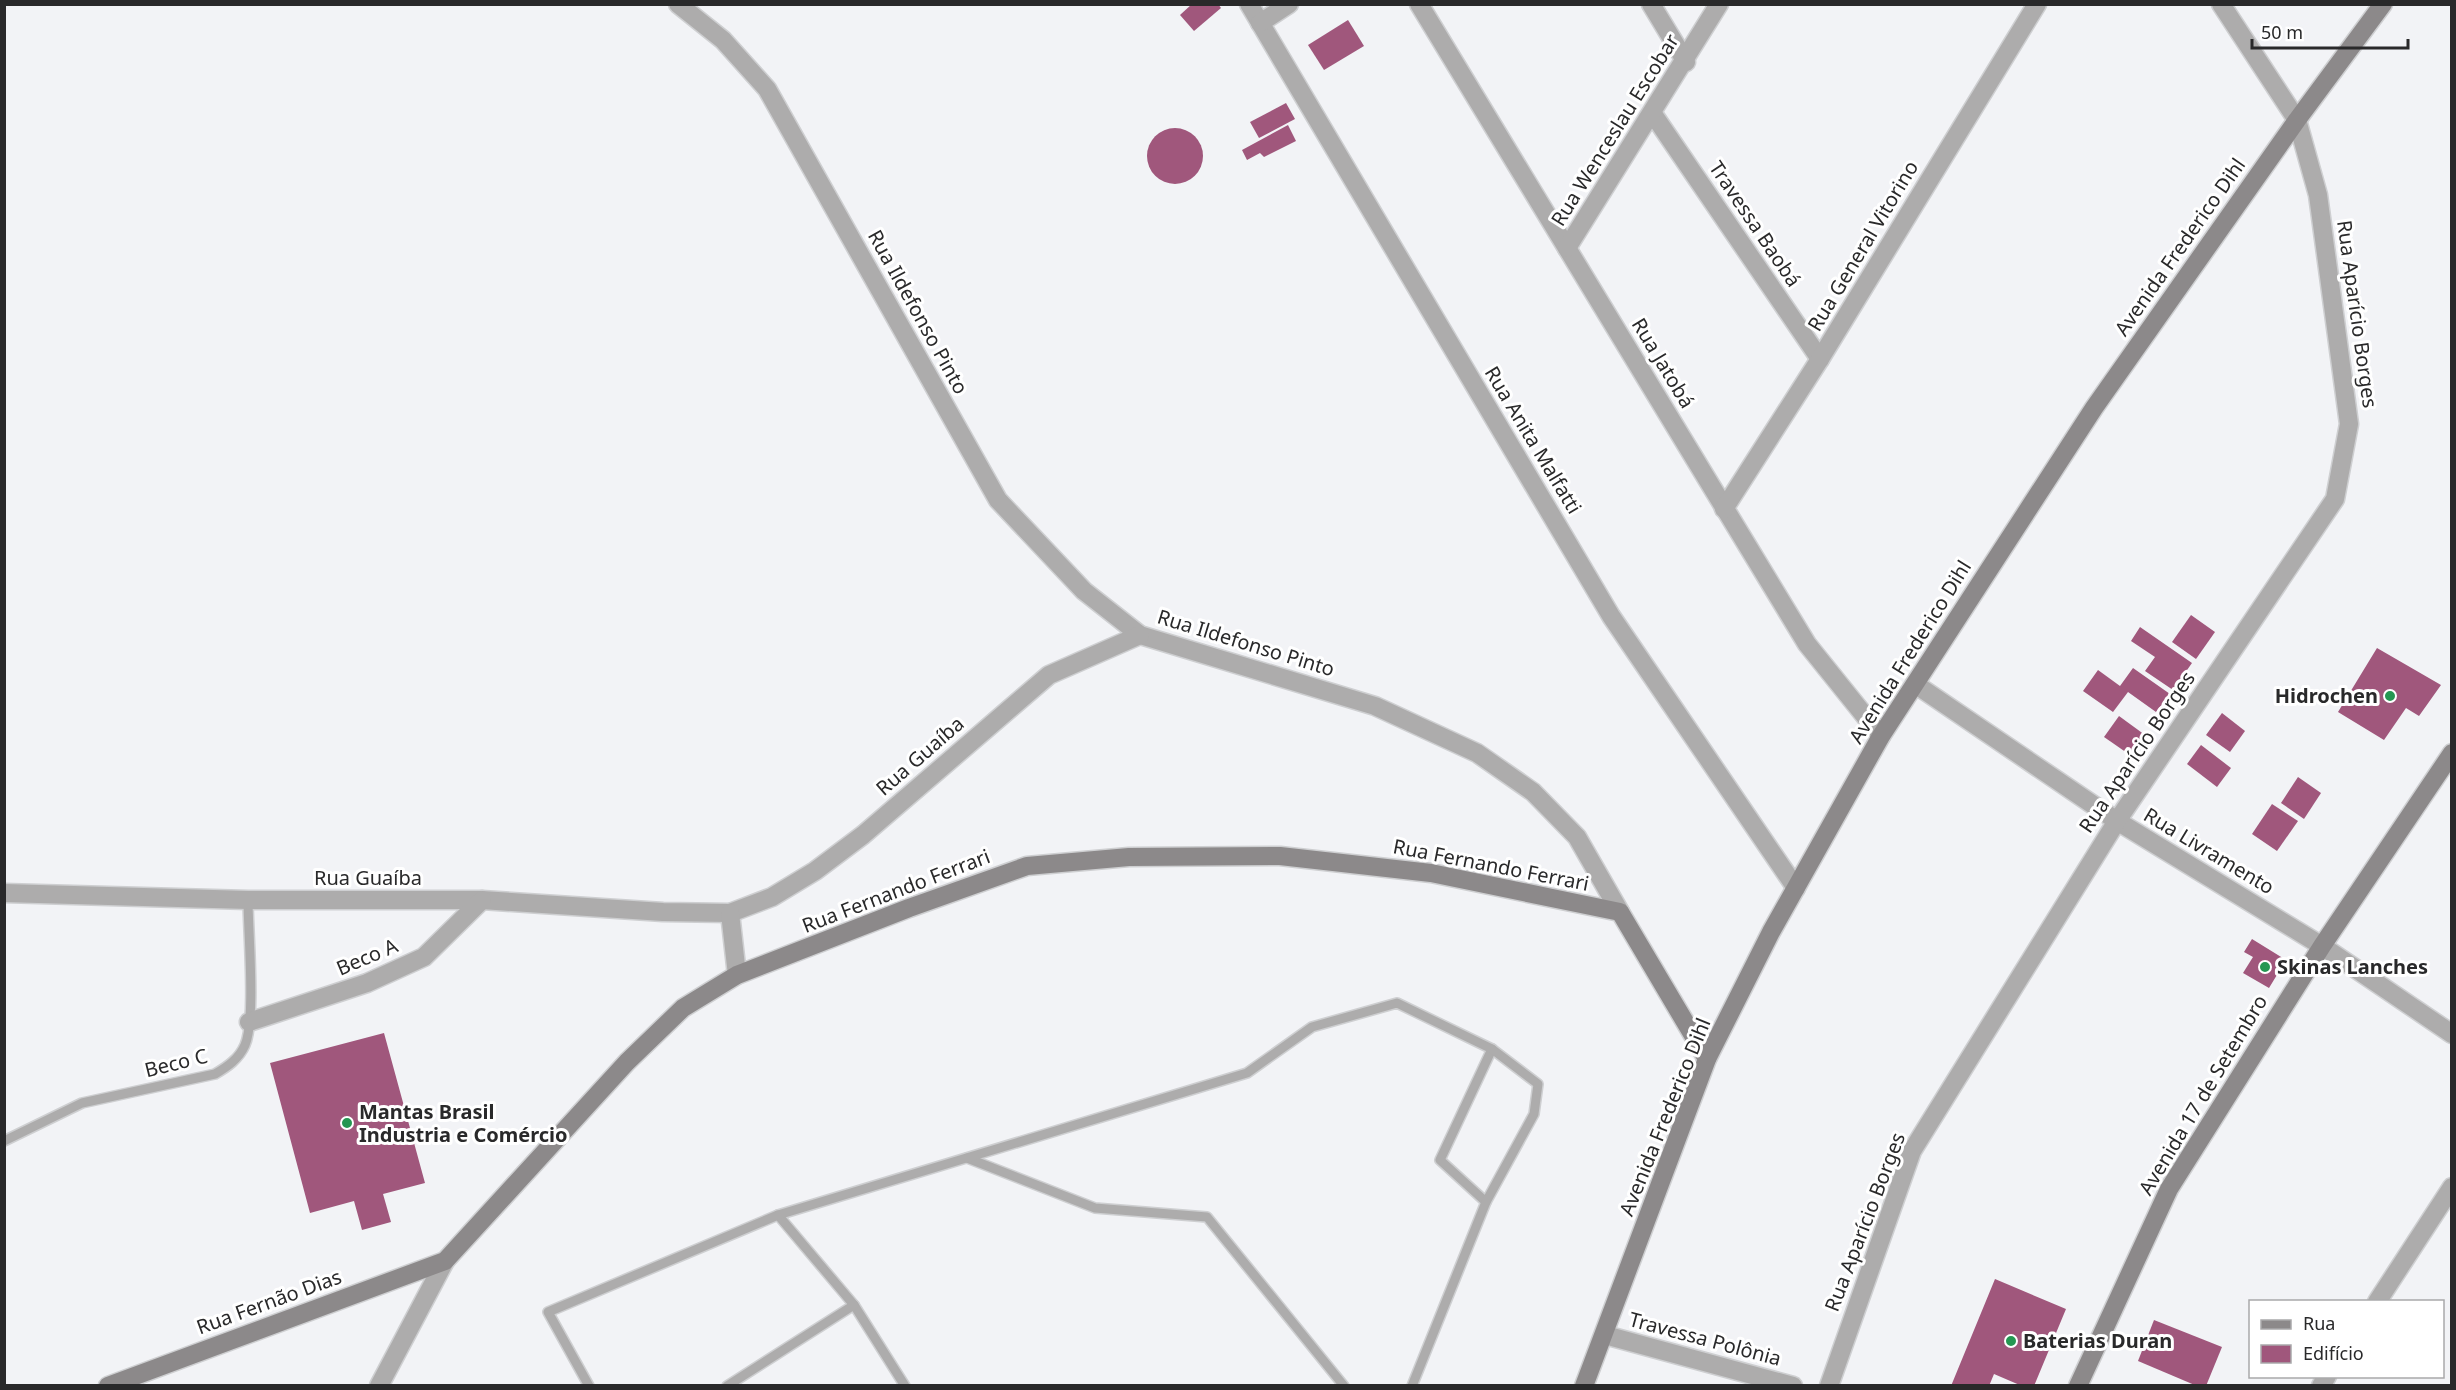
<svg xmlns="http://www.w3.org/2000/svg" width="2456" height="1390" font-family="'Noto Sans',sans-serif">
<rect width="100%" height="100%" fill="#f2f3f6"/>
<g fill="#a0577c">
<polygon points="1192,4 1218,4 1221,8 1194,31 1180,15"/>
<polygon points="1348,20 1364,46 1324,70 1308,45"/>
<polygon points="1286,103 1295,119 1259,138 1250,122"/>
<polygon points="1288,125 1296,141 1264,157 1260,153 1247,160 1242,150"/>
<circle cx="1175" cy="156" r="28"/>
<polygon points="2191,615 2215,632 2196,659 2172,642"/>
<polygon points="2140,627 2192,663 2173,690 2145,671 2155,657 2131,641"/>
<polygon points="2377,648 2441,685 2419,716 2406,708 2384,740 2338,712"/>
<polygon points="2133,668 2170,694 2156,712 2128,692 2113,712 2083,691 2098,670 2120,686"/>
<polygon points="2222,713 2245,731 2230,752 2206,735"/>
<polygon points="2119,716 2145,735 2130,755 2104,737"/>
<polygon points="2201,745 2231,768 2217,787 2187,764"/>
<polygon points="2298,777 2321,793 2304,819 2281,803"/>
<polygon points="2272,804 2298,821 2277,851 2252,834"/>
<polygon points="2252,939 2286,960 2269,988 2243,973 2253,957 2244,952"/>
<polygon points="384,1033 425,1183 383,1194 391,1222 362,1230 354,1201 310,1213 270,1063"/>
<polygon points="1995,1279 2066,1309 2034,1386 2022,1386 1994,1374 1989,1386 1951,1386"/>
<polygon points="2154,1320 2222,1347 2206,1386 2197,1386 2138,1361"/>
</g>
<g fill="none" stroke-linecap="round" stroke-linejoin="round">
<g stroke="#cecfd1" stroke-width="12">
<g id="lane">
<path d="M 4,1141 L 82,1103 L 215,1074 C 227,1067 239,1059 245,1045 C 256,1020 248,931 248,900"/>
<polyline points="967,1158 1095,1208 1207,1217 1344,1386"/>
<polyline points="1486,1202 1440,1160 1492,1049"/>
<polyline points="778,1215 854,1305 905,1386"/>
<polyline points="589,1386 548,1312 778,1215 1247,1073 1312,1027 1397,1003 1492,1049 1538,1084 1534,1114 1486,1202 1412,1386"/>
<polyline points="727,1386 854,1305"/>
</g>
</g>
<g stroke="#cecfd1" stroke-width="21">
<g id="street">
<polyline points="678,4 723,40 767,89 998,500 1084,591 1140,635 1375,706 1477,753 1533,792 1577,837 1620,912"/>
<polyline points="1249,4 1611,616 1796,888"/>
<polyline points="1419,4 1807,644 1881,736"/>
<polyline points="1651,4 1686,62"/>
<polyline points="1260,23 1289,4"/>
<polyline points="1653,114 1820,359"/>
<polyline points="1567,248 1719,4"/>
<polyline points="1724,509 1820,359 2037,4"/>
<polyline points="1915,684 2117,821 2322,946 2452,1034"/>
<polyline points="4,893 248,900 482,900 663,912 730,913 772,897 815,871 863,835 1049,675 1140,635"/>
<polyline points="730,913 737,975"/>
<polyline points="249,1022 367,983 424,957 482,900"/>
<polyline points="2377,1302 2452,1187"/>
<polyline points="1605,1335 1793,1386"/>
<polyline points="379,1386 445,1261"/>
<polyline points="1829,1386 1912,1151 2117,821 2335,499 2349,424 2318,195 2297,120 2221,4"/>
<polyline points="2321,1386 2327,1376"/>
</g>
</g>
<g stroke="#cecfd1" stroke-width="21">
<g id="secondary">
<polyline points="108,1386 445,1261 627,1062 683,1008 737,975 909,908 1027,866 1129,857 1280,856 1431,873 1620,912 1707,1059"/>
<polyline points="1584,1386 1707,1059 1771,932 1881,736 2094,408 2297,120 2383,4"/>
<polyline points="2078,1386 2169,1189 2322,946 2452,753"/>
</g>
</g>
<use href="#lane" stroke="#adacac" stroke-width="9"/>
<use href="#street" stroke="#adacac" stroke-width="18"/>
<use href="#secondary" stroke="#8c898a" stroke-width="18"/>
</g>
<g fill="#249752" stroke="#fff" stroke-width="2">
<circle cx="2390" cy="696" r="6"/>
<circle cx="2265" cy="967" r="6"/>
<circle cx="347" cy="1123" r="6"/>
<circle cx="2011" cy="1341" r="6"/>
</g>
<g text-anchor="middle" stroke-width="6" stroke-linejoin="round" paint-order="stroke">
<g font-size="20" fill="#29292a" stroke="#fff">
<text transform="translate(1615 130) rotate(-58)" y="7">Rua Wenceslau Escobar</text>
<text transform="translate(1755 224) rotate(56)" y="7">Travessa Baobá</text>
<text transform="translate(1863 246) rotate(-59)" y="7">Rua General Vitorino</text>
<text transform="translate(2180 247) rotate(-55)" y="7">Avenida Frederico Dihl</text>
<text transform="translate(918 312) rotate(61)" y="7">Rua Ildefonso Pinto</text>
<text transform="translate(2357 314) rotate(82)" y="7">Rua Aparício Borges</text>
<text transform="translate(1663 363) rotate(59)" y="7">Rua Jatobá</text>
<text transform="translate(1533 440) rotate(59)" y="7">Rua Anita Malfatti</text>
<text transform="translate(1246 643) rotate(17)" y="7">Rua Ildefonso Pinto</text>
<text transform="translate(1910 652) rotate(-58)" y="7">Avenida Frederico Dihl</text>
<text transform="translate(2137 752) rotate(-56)" y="7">Rua Aparício Borges</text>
<text transform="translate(920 756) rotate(-41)" y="7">Rua Guaíba</text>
<text transform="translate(2209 851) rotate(31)" y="7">Rua Livramento</text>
<text transform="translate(1491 865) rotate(11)" y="7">Rua Fernando Ferrari</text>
<text x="368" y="885">Rua Guaíba</text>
<text transform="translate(896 891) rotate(-21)" y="7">Rua Fernando Ferrari</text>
<text transform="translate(367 957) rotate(-23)" y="7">Beco A</text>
<text transform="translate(176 1063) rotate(-14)" y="7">Beco C</text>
<text transform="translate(2203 1095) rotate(-59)" y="7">Avenida 17 de Setembro</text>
<text transform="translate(1665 1117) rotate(-68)" y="7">Avenida Frederico Dihl</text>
<text transform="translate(1865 1222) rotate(-69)" y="7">Rua Aparício Borges</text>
<text transform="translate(269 1302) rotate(-20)" y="7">Rua Fernão Dias</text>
<text transform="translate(1705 1339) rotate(15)" y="7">Travessa Polônia</text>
</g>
<g font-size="20" font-weight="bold" fill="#29292a" stroke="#fff" text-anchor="start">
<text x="2378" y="703" text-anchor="end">Hidrochen</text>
<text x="2277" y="974">Skinas Lanches</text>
<text x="359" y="1119">Mantas Brasil<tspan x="359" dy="23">Industria e Comércio</tspan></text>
<text x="2023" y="1348">Baterias Duran</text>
</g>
</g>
<rect width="2456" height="1390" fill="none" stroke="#29292a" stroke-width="12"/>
<rect x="2249" y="1300" width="195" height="78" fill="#ffffff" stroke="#a9a9aa" stroke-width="1.5"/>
<rect x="2261" y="1320" width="30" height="9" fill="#8c898a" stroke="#a9a9aa" stroke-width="1.5"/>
<text x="2303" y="1330" font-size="18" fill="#29292a">Rua</text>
<rect x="2261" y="1345" width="30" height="18" fill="#a0577c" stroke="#a9a9aa" stroke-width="1.5"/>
<text x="2303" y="1360" font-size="18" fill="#29292a">Edifício</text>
<path d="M2252 39v9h156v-9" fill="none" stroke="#29292a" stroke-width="3"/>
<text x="2261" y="39" font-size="18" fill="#29292a" stroke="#ffffff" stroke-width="4.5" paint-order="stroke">50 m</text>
</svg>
